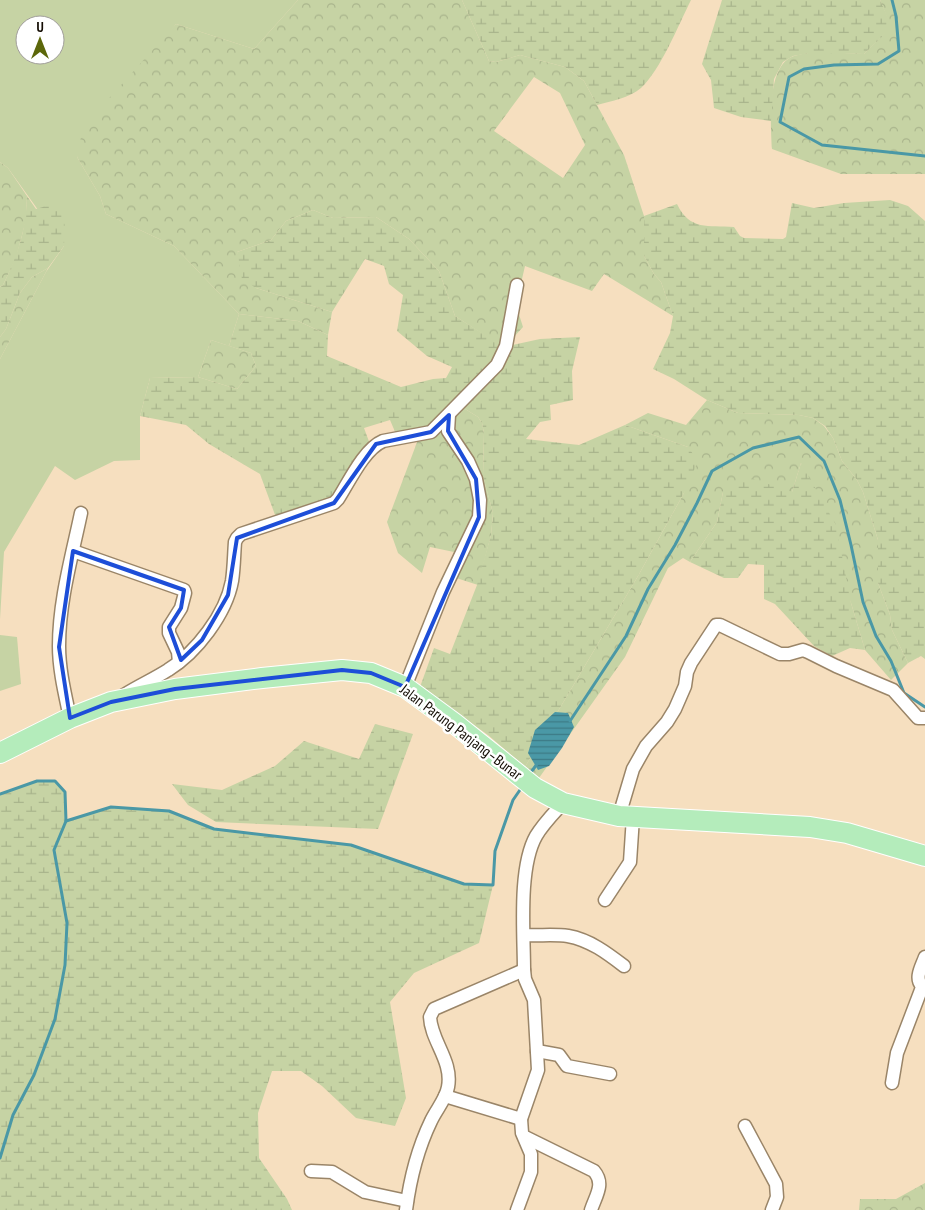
<svg xmlns="http://www.w3.org/2000/svg" width="925" height="1210" font-family="'PT Sans Narrow',sans-serif">
<defs>
<pattern id="forest-crowns" width="20" height="18" patternUnits="userSpaceOnUse" patternTransform="scale(1.25)"><rect width="20" height="18" fill="#c6d3a4"/><path d="M2 6a3 3 0 1 1 6 0M12 15a3 3 0 1 1 6 0" fill="none" stroke="#a9b48c"/></pattern>
<pattern id="wetland-marsh" width="20" height="14" patternUnits="userSpaceOnUse" patternTransform="scale(1.25)"><rect width="20" height="14" fill="#c6d3a4"/><path d="M1 5h8M5 5V1M11 12h8M15 12V8" fill="none" stroke="#a9b48c"/></pattern>
<pattern id="water-rules" width="6" height="5" patternUnits="userSpaceOnUse" patternTransform="scale(1.25)"><rect width="6" height="5" fill="#4a98a6"/><path d="M0 2.5h6" fill="none" stroke="#3c7a85"/></pattern>
</defs>
<rect width="100%" height="100%" fill="#f6dfbf"/>
<g fill="#c6d3a4" fill-rule="evenodd">
<path d="M 0,0 L 298,0 L 254,49 L 176,24 L 77,157 L 100,196 L 106,214 L 174,246 L 239,314 L 229,346 L 211,340 L 198,377 L 150,378 L 140,416 L 140,460 L 114,461 L 75,480 L 55,466 L 4,552 L 0,619 L 0,359 L 46,272 L 64,246 L 8,168 L 0,162 ZM 25,25 L 55,25 L 55,55 L 25,55 Z"/>
<polygon points="0,635 17,637 21,684 0,691"/>
</g>
<g fill="url(#forest-crowns)" fill-rule="evenodd">
<path d="M 298,0 L 462,0 L 489,61 L 496,62 L 520,55 L 565,67 L 584,81 L 624,155 L 644,216 L 644,256 L 654,274 L 661,282 L 673,316 L 604,274 L 592,291 L 525,266 L 516,305 L 523,327 L 504,348 L 455,316 L 439,271 L 409,239 L 376,217 L 333,218 L 313,210 L 286,221 L 271,240 L 237,252 L 256,288 L 332,312 L 328,335 L 298,321 L 239,314 L 174,246 L 106,214 L 100,196 L 77,157 L 83,127 L 176,24 L 254,49 ZM 534,77 L 560,93 L 585,145 L 563,178 L 494,131 Z"/>
<path d="M 880,0 L 925,0 L 925,174 L 841,174 L 772,149 C 771,124 766,65 794,56 C 816,49 842,54 864,54 L 891,27 Z"/>
<polygon points="0,162 8,168 27,196 26,220 16,258 3,285 0,287"/>
<polygon points="48,268 46,272 0,359 0,337 6,329 20,293 32,277"/>
<polygon points="211,340 251,353 256,366 237,389 198,377"/>
<polygon points="707,400 738,413 799,415 813,418 824,426 833,438 842,461 857,480 863,492 878,540 878,583 890,615 892,630 908,663 891,680 865,650 851,603 801,463 792,492 723,492 717,522 690,562 683,558 668,568 625,657 539,778 525,767 638,576 684,493 688,447 625,425 648,413 686,425"/>
<polygon points="462,407 478,417 482,423 484,433 483,476 493,513 491,535 478,585 447,575 454,552 430,547 422,573 398,553 387,522 419,437"/>
<polygon points="925,1183 925,1210 859,1210 860,1199 896,1199"/>
</g>
<g fill="url(#wetland-marsh)">
<path d="M 462,0 L 691,0 C 679,24 660,71 641,88 C 629,98 612,101 597,105 L 584,81 L 565,67 L 520,55 L 496,62 L 489,61 Z"/>
<polygon points="722,0 880,0 892,27 864,54 810,53 793,56 783,62 774,79 771,121 741,117 714,108 711,80 702,64"/>
<path d="M 27,196 L 36,209 L 53,204 L 65,218 L 64,246 L 48,268 L 32,277 L 20,293 L 6,329 L 0,337 L 0,287 L 3,285 C 18,254 26,231 27,196 Z"/>
<path d="M 890,200 L 908,206 L 925,221 L 925,659 L 921,656 L 908,663 L 892,630 L 890,615 L 878,583 L 878,540 L 863,492 L 857,480 L 842,461 L 833,438 L 825,426 L 813,418 L 799,415 L 738,413 L 707,400 L 674,379 L 653,369 L 670,333 L 673,316 L 661,282 L 654,274 L 644,256 L 644,216 L 677,204 C 690,231 708,225 734,227 L 740,236 L 744,238 L 783,239 L 786,237 L 792,203 L 814,208 L 844,203 Z"/>
<polygon points="313,210 333,218 376,217 409,239 439,271 455,316 504,347 540,339 580,337 572,371 573,400 550,405 551,420 540,422 526,439 579,445 625,425 688,447 698,461 684,493 638,576 525,767 488,735 420,687 434,648 450,654 477,585 491,535 493,513 483,476 484,433 482,423 478,417 462,407 438,433 399,441 390,420 364,428 374,455 340,501 278,523 260,474 209,444 186,425 140,416 150,378 198,377 237,389 256,366 251,353 229,346 239,314 298,321 328,335 327,356 401,387 433,379 446,378 452,367 427,356 397,331 403,295 389,284 384,266 365,259 332,312 256,288 242,279 237,252 271,240 286,221"/>
<polygon points="801,463 836,525 851,603 865,650 850,648 832,656 814,646 775,604 764,599 764,565 748,564 738,578 724,578 690,562 717,522 723,492 747,477 792,492"/>
<polygon points="375,724 413,734 378,829 216,822 188,805 172,784 222,790 275,766 304,741 359,759"/>
<polygon points="37,781 55,781 65,792 67,821 111,807 169,811 214,829 351,845 464,884 493,885 479,943 414,973 390,1002 406,1098 395,1126 356,1118 322,1086 301,1071 272,1071 258,1113 259,1158 287,1199 292,1210 0,1210 0,794"/>
</g>
<polygon fill="url(#water-rules)" points="555,712 568,713 574,727 562,748 549,766 538,770 528,753 535,730"/>
<g fill="none" stroke-linecap="round" stroke-linejoin="round">
<g stroke="#4a98a6" stroke-width="3">
<polyline points="892,0 896,16 899,51 878,64 834,65 804,69 789,77 780,122 822,145 925,156"/>
<polyline points="570,721 626,636 648,589 675,545 697,503 712,471 753,448 799,437 824,461 840,500 851,545 863,602 876,636 891,661 904,693 925,707"/>
<polyline points="529,775 537,764"/>
<polyline points="0,794 37,781 55,781 65,792 66,821 54,850 67,923 65,965 55,1019 34,1075 13,1115 0,1158"/>
<polyline points="66,821 111,807 169,811 214,829 351,845 464,884 493,885 495,851 513,800 522,787"/>
</g>
<g stroke="#9a8568" stroke-width="15">
<g id="minor">
<polyline points="73,551 184,590 185,593 181,608 169,627 169,633 178,652 179,662"/>
<polyline points="405,687 443,592 479,517 480,500 476,479 468,461 448,431 449,415"/>
<path d="M 124,695 C 138,686 154,679 168,670 C 196,653 226,614 232,581 C 234,568 234,555 235,542 L 237,538 L 241,534 L 334,503 L 338,499 C 349,482 364,449 383,441 L 431,432 L 497,365 L 506,346 L 517,285"/>
<path d="M 70,718 C 65,694 59,670 59,646 C 59,601 72,556 81,513"/>
<polyline points="619,816 633,769 646,746 667,722 675,709 685,686 687,672 691,663 716,625 720,625 780,654 789,654 803,650 808,652 836,666 893,690 918,718 925,718"/>
<polyline points="605,900 630,862 633,817"/>
<path d="M 524,935 C 538,936 554,934 568,936 C 590,940 607,953 624,966"/>
<polyline points="537,1051 559,1055 567,1066 610,1074"/>
<path d="M 892,1083 L 897,1053 L 921,990 L 922,986 C 914,978 922,966 925,957"/>
<polyline points="445,1096 521,1119"/>
<polyline points="745,1126 776,1184 777,1197 772,1210"/>
<path d="M 525,1137 L 594,1171 C 605,1184 596,1195 591,1210"/>
<polyline points="311,1171 332,1172 365,1192 407,1201"/>
<path d="M 406,1210 C 410,1179 417,1150 431,1121 C 436,1110 446,1099 448,1087 C 453,1061 431,1041 430,1017 L 434,1009 L 524,970"/>
<path d="M 517,1210 L 531,1172 L 531,1154 L 522,1133 L 521,1119 L 538,1070 L 534,1000 L 525,979 L 524,970 C 524,934 518,868 536,836 C 543,824 553,814 563,803"/>
</g>
</g>
<g stroke="#fff" stroke-width="22">
<polyline id="primary" points="0,753 70,718 111,702 175,689 262,678 342,670 371,673 405,687 454,723 535,788 563,803 619,816 810,827 847,833 925,856"/>
</g>
<use href="#minor" stroke="#fff" stroke-width="12"/>
<use href="#primary" stroke="#b4ecbb" stroke-width="20"/>
</g>
<path fill="none" stroke="#1d4ed8" stroke-width="4" stroke-linejoin="round" d="M 449,415 L 448,431 L 476,479 L 479,517 L 405,687 L 371,673 L 342,670 L 175,689 L 111,702 L 70,718 L 59,647 L 73,551 L 184,590 L 181,608 L 169,627 L 181,660 L 202,640 L 228,595 L 237,538 L 334,503 L 376,444 L 431,432 Z"/>
<g text-anchor="middle" stroke-width="5" stroke-linejoin="round" paint-order="stroke">
<g font-size="15" fill="#130c03" stroke="#fff">
<text transform="translate(461 732) rotate(37)" y="5">Jalan Parung Panjang–Bunar</text>
</g>
</g>
<g transform="translate(40 40)"><circle r="24" fill="#ffffff" stroke="#a19e9a"/>
<path d="M0-4L9 19L0 12L-9 19Z" fill="#5c670a"/>
<text y="-8" font-size="14" font-weight="bold" text-anchor="middle" fill="#130c03">U</text>
</g>
</svg>
